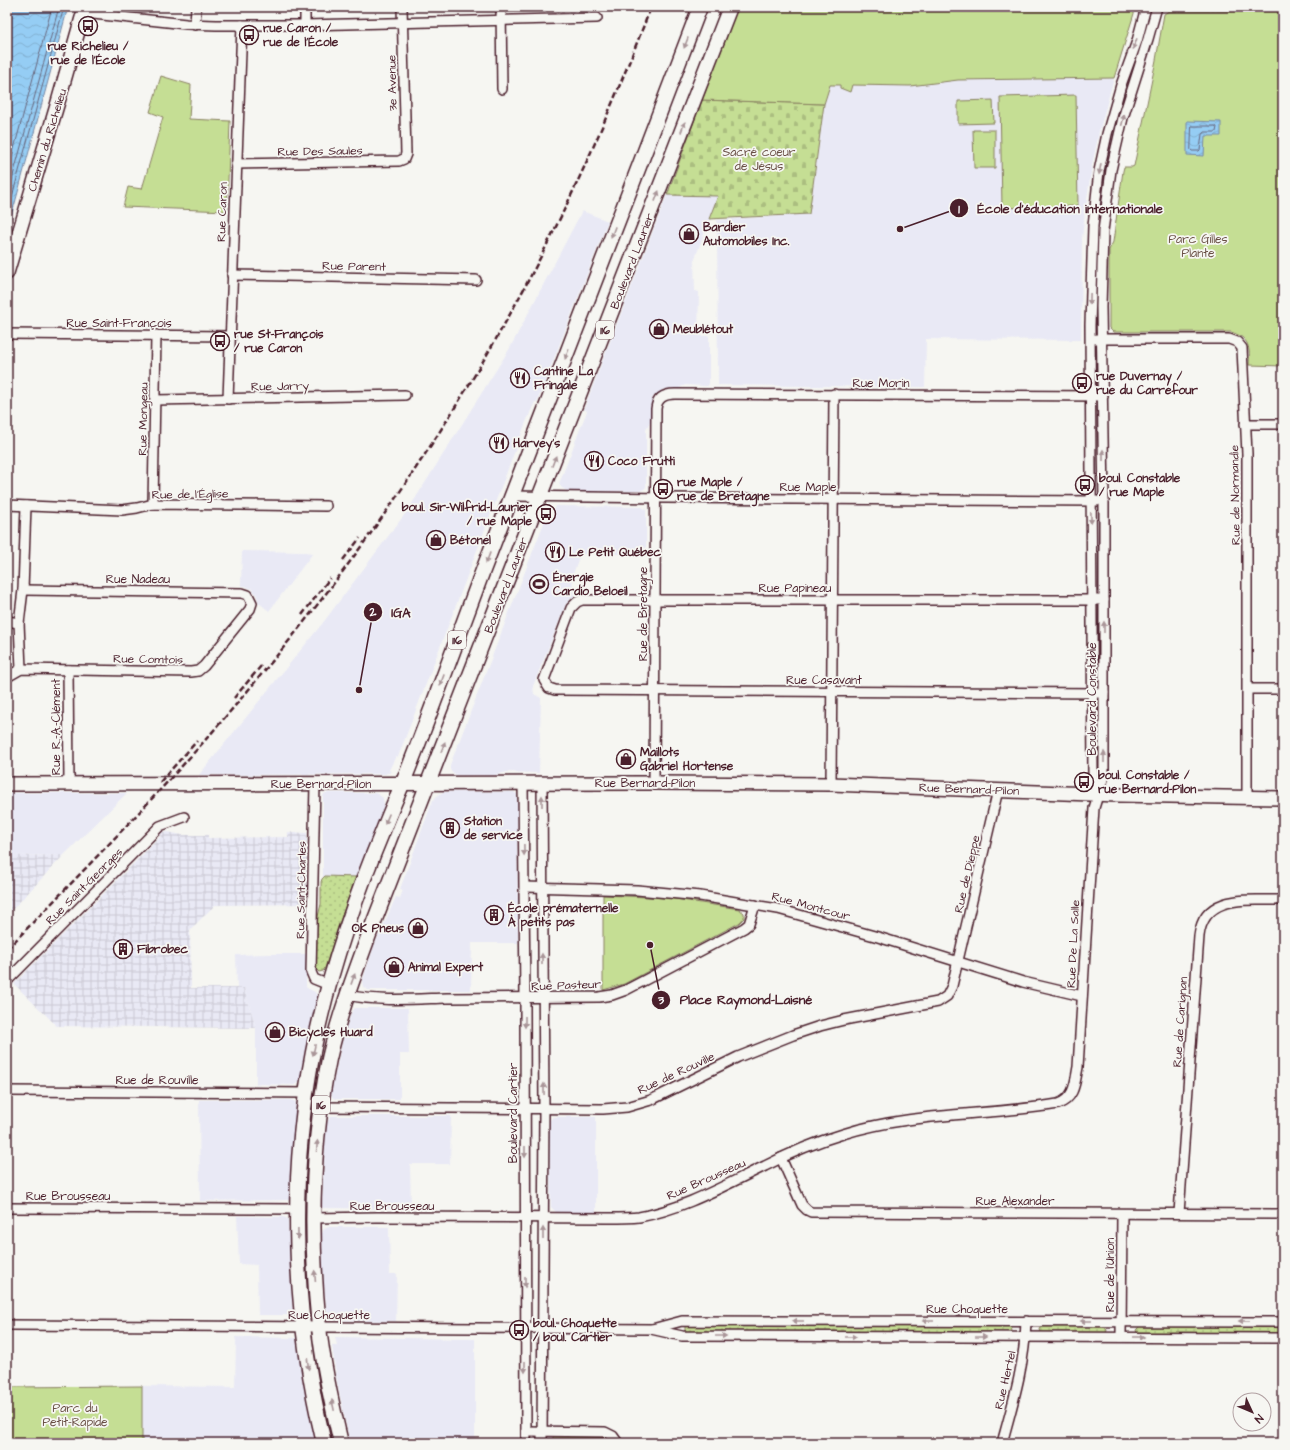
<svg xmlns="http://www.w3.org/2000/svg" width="1290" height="1450" font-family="'Architects Daughter',sans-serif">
<defs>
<pattern id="industrial-grid" width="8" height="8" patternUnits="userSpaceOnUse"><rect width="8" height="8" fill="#e9e9f5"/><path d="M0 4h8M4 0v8" fill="none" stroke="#c9c7d2"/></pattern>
<pattern id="grass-dots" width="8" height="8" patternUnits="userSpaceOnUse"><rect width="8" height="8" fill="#c5de94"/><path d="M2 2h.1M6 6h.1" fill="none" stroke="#abbe80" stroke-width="1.8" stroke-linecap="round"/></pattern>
<pattern id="cemetery-stones" width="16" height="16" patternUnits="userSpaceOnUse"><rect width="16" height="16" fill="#c5de94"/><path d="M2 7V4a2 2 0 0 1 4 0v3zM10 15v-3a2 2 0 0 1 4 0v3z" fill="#abbe80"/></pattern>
<pattern id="water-waves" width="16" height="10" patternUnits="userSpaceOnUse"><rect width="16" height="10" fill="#95cdf4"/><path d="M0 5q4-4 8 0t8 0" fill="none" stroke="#82b0d1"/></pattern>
</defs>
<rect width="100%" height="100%" fill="#f6f6f2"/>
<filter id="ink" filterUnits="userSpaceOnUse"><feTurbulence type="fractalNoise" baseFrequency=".025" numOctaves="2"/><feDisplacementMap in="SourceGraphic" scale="8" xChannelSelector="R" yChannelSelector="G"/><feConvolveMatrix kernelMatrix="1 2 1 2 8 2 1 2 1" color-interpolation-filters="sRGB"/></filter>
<g filter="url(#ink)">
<g fill="#e9e9f5">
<polygon points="1114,78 1099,132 1092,166 1085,211 1082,239 1081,340 926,339 925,387 718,385 717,220 809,214 824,104 829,85 910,86 958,80"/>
<polygon points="667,195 718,196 694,261 695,291 699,292 698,336 709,336 709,384 707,386 685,385 679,388 664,389 653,397 650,407 650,422 646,430 646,487 644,489 640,491 567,491 562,488 559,484 587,411 584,409"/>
<polygon points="582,211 608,221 537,402 535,402 526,422 398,757 396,756 389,770 391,772 385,774 199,775 322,624 408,510 510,348"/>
<polygon points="556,506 642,507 646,510 646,547 643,554 580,554 572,577 574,596 566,604 533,686 534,694 541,698 539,773 507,772 495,775 456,775 450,770 450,765 545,520 550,521"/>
<polygon points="242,551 305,552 313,553 269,611 259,603 256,594 252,589 245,586 241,586"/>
<polygon points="444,792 514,792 517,794 518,943 472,943 471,990 368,990 363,987 362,982 374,946 396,897 400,898 403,890 400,889 433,800 439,794"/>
<polygon points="7,793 127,793 64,855 7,856"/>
<polygon points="325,793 375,793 379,795 383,798 384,805 356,877 325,876 323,878 323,796"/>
<polygon points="269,954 306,954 306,987 307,988 315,992 317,995 301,1078 299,1082 294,1085 256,1084 256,1028 244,988 237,988 236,955"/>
<polygon points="355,1008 408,1008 409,1054 400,1054 400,1099 336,1099 332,1097 331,1092 343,1038 351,1013"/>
<polygon points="199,1100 291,1100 296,1102 289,1200 200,1201"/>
<polygon points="331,1116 451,1116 450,1164 410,1164 411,1209 323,1208 322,1207 323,1182 326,1128 327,1122"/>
<polygon points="553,1117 596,1117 596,1212 556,1212 551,1207 549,1125 550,1120"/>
<polygon points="237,1216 283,1217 288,1219 293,1315 258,1315 257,1265 239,1264"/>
<polygon points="329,1227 389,1227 390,1274 397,1274 396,1321 328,1320 323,1277 322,1233 324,1229"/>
<polygon points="235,1337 296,1338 305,1393 316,1443 142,1443 142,1386 235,1387 236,1341"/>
<polygon points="335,1337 475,1339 475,1443 350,1443 337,1382 332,1346 337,1345"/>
</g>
<g fill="url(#industrial-grid)">
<polygon points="163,832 168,832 182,835 208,835 208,838 288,837 288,832 307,833 306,904 215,905 190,930 191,988 244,988 256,1028 57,1026 14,984 161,836 161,834"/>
<polygon points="64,855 7,915 7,856"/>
</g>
<g fill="url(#grass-dots)" stroke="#887e60">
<polygon points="325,876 356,877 338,927 325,968 323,971 319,972 316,969 317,921 321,904 321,882 322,879"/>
<polygon points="685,1325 1008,1326 1011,1327 1012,1331 1010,1334 685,1334"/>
<polygon points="1044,1326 1104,1326 1107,1330 1106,1334 1041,1333 1040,1329"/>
<polygon points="1140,1326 1283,1326 1283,1335 1137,1333 1136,1330"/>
</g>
<polygon fill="url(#cemetery-stones)" stroke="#887e60" points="702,100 824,104 809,214 709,219 718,196 667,195"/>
<g fill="#c5de94" stroke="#887e60">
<polygon points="738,7 1136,7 1114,78 958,80 910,86 852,85 850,92 840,88 840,85 830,85 824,104 702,100"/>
<path d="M 1169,11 L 1283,11 L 1283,366 L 1249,365 C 1250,348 1250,338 1231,332 L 1113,332 L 1109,328 L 1109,250 L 1113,242 L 1123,171 L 1124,167 L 1132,167 L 1134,166 L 1156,60 L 1164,14 Z"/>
<polygon points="161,76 191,85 189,119 230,121 227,211 123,207 128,187 142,189 163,117 150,112"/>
<polygon points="1076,95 1078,206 1002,208 1000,97"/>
<polygon points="993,100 994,123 958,124 958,101"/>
<polygon points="973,130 995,130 995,168 974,168"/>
<polygon points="603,895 669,898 739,909 744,913 744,918 739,923 624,984 603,990"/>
<polygon points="142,1386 142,1443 7,1443 7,1387"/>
<polygon points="554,1436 604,1436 608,1438 612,1443 550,1443"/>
</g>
<g fill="url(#water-waves)" stroke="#7787a4">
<polygon points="7,7 68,7 15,203 7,228"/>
<polygon points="1187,121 1221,122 1221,136 1205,136 1204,156 1187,155"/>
</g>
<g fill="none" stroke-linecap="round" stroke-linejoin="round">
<g stroke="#68657b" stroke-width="1">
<polygon points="1192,126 1215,126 1217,127 1216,132 1205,132 1202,134 1200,150 1199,151 1192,151 1191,150"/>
<polyline points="7,175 52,7"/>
<polyline points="7,198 59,7"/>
<polyline points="7,215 64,7"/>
</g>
<g stroke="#4a1f2b" stroke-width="12">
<g id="street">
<polyline points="305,7 305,25"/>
<polyline points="501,7 502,89"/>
<polyline points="84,13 186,24 216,25 305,25 597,18"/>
<polyline points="195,25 196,7"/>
<polyline points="236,164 399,161 404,159 406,154 402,7"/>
<polyline points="232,275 476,280"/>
<polyline points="7,334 230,336"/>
<polyline points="1096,339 1229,339 1237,342 1242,348 1247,454 1247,798"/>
<polyline points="228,399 242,25"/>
<polyline points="155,400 405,395"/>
<polyline points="1245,424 1283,424"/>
<polyline points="512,496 665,498 1097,501"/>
<polyline points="153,504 156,335"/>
<polyline points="7,505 122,510 137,508 153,504 326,506"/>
<polyline points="1104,600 582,600 577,602 571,608 544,680 549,688 555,690 1104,693"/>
<polyline points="7,621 19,623"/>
<polyline points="21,669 19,623 23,590 26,506"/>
<polyline points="68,670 69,783"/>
<polyline points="7,677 21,669 191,672 198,671 204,666 250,609 252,603 248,595 242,593 23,590"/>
<polyline points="1248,689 1283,689"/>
<polyline points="523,783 525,998 526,1443"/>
<polyline points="542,783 544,1109 542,1443"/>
<path d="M 654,783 L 656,409 C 657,398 664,394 675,394 L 1103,396"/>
<polyline points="315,784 311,972 314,979 329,985"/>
<polyline points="831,784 834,394"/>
<polyline points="1097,794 1093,776 1090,325 1093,226 1099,171 1107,134 1121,85 1137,41 1146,7"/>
<polyline points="525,887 637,890 700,896 778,909 878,937 1023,982 1082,996"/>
<polyline points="7,981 160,826 184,817"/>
<path d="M 347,995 C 380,1002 414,999 447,998 C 498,998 549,997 599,997 L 612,995 L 626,990 L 744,928 L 749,924 L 755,905"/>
<polyline points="7,1091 306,1093"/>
<polyline points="321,1107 603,1109 627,1107 651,1100 738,1057 793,1035 820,1026 844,1020 938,1002 947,996 952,986 998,790"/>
<polyline points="781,1158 802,1205 807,1210 811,1212 1283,1214"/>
<polyline points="7,1208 297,1209"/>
<path d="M 1179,1213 L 1199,936 C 1204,892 1251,901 1283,900"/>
<path d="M 313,1218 L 377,1217 L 609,1218 C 619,1218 630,1218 639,1217 C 684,1209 725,1185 765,1166 C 790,1153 816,1142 843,1134 C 913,1112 987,1116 1058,1104 C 1075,1098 1075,1082 1078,1067 L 1094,808 L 1104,776 L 1104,501 L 1101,307 L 1103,231 L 1111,170 L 1123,118 L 1148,39 L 1157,7"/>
<polyline points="7,1325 651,1329 682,1336 1283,1338"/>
<polyline points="652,1329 682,1321 1283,1322"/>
<polyline points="1121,1337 1122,1214"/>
<polyline points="526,1431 605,1432 613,1436 618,1443"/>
<path d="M 1002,1443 C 1013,1403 1025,1363 1026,1321"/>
</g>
</g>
<g stroke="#4a1f2b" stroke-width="16">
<g id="secondary">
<polyline points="7,273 58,102 85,7"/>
<polyline points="7,784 654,783 831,784 1117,795 1283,798"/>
</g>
</g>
<g stroke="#4a1f2b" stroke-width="17">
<g id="primary">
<path d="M 324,1443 C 293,1316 288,1181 313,1052 C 328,975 354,900 384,828 C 392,807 402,786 410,765 C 435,701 458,637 482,573 C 555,385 628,196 700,7"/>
<path d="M 341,1443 C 332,1405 323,1366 319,1327 C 310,1238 311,1146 329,1059 C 339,1015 355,973 370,932 L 730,7"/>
</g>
</g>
<use href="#street" stroke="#f6f6f2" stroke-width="9"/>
<use href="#secondary" stroke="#f6f6f2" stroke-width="13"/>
<use href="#primary" stroke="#f6f6f2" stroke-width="14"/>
<g stroke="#4a1f2b" stroke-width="2.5" stroke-dasharray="6 3" stroke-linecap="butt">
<polyline points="343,560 360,538"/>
<polyline points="302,615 330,578"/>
<polyline points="234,698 261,666"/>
<polyline points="160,782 197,741"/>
<path d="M 7,949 C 92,862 177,776 255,682 C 377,537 485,375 567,204 C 598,139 625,74 651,7"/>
</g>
</g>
<defs><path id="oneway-solid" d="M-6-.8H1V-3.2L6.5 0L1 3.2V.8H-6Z"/></defs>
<g fill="#a99598">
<use href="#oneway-solid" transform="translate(686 43) rotate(111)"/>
<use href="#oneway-solid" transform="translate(1135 44) rotate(109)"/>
<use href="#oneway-solid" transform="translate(1123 120) rotate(-76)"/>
<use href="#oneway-solid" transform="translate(683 127) rotate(-69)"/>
<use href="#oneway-solid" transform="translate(1100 169) rotate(100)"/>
<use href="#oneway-solid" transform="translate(657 196) rotate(-70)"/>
<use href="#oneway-solid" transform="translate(613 232) rotate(111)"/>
<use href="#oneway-solid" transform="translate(1090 299) rotate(91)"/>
<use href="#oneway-solid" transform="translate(567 354) rotate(111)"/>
<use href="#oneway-solid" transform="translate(1103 455) rotate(-90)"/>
<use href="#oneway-solid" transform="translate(554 461) rotate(-69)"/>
<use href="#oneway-solid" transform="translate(1091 518) rotate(89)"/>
<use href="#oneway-solid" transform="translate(488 558) rotate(111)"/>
<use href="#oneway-solid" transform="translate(1104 627) rotate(-90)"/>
<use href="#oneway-solid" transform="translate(442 680) rotate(111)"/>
<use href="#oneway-solid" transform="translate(443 747) rotate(-69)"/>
<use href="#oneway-solid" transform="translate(1104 757) rotate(-90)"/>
<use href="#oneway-solid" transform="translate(542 801) rotate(-90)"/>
<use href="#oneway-solid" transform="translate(387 819) rotate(113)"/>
<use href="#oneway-solid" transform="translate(524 850) rotate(89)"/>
<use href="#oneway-solid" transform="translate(542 959) rotate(-90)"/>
<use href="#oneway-solid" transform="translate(353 979) rotate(-70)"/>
<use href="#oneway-solid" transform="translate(525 1022) rotate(90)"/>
<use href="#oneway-solid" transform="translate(314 1050) rotate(102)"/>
<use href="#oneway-solid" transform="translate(544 1089) rotate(-91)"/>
<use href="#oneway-solid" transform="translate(317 1146) rotate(-85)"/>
<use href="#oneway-solid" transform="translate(525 1152) rotate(90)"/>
<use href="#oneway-solid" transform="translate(543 1233) rotate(-90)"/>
<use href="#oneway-solid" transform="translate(298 1234) rotate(89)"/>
<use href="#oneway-solid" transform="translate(315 1276) rotate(-94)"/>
<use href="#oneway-solid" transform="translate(525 1282) rotate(90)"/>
<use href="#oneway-solid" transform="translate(798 1321) rotate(-180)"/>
<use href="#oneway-solid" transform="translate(928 1321) rotate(-180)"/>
<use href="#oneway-solid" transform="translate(1086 1321) rotate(180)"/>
<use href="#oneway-solid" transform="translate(1244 1321) rotate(-180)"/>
<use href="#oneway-solid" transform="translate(721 1336)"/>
<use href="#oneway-solid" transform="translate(851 1337)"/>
<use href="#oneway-solid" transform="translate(981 1337)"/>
<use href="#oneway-solid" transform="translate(1139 1337)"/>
<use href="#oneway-solid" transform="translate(308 1364) rotate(83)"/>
<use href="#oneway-solid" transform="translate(525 1367) rotate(90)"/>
<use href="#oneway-solid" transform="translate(333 1405) rotate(-102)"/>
</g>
</g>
<defs>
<g id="bus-ring" transform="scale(1)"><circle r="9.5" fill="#f6f6f2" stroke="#4a1f2b" stroke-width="1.5"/><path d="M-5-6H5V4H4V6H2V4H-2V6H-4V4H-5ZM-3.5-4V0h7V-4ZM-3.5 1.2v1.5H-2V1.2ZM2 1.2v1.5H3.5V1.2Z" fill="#4a1f2b"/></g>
<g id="shop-ring" transform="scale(1)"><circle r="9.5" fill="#f6f6f2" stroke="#4a1f2b" stroke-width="1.5"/><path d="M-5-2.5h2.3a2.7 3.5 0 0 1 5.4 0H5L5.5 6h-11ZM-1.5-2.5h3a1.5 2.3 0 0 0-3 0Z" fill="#4a1f2b"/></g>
<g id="restaurant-ring" transform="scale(1)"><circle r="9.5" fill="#f6f6f2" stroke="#4a1f2b" stroke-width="1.5"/><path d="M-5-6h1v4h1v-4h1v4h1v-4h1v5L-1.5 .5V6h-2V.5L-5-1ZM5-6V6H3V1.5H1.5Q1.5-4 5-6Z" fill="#4a1f2b"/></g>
<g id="stadium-ring" transform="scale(1)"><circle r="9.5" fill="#f6f6f2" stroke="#4a1f2b" stroke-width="1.5"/><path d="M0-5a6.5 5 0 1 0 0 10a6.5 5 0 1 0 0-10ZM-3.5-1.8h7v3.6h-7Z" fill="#4a1f2b"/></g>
<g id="building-ring" transform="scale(1)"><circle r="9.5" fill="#f6f6f2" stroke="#4a1f2b" stroke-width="1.5"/><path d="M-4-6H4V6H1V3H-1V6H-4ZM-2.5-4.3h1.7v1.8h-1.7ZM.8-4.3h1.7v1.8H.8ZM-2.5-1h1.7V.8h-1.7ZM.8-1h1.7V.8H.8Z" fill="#4a1f2b"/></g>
</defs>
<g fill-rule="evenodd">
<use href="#bus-ring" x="88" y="26"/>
<use href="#bus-ring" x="249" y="35"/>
<use href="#shop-ring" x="689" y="234"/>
<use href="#shop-ring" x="659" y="329"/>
<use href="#bus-ring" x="220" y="341"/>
<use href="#restaurant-ring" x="520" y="378"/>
<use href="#bus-ring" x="1082" y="383"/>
<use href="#restaurant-ring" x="499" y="443"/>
<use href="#restaurant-ring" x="594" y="461"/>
<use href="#bus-ring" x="1085" y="485"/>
<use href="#bus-ring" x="663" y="489"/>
<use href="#bus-ring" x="546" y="514"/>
<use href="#shop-ring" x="436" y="540"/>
<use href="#restaurant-ring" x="555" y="552"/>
<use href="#stadium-ring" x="539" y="584"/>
<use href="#shop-ring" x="626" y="759"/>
<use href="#bus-ring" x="1084" y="782"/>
<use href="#building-ring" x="450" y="828"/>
<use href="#building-ring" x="494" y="915"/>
<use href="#shop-ring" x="418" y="928"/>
<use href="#building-ring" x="123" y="949"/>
<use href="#shop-ring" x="394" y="967"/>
<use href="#shop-ring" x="275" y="1032"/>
<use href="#bus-ring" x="519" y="1330"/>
</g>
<g text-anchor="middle" stroke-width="3.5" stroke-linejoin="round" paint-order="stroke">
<g fill="#f6f6f2" stroke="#7e6067" stroke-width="1">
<rect x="596" y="321" width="18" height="18" rx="3"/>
<rect x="448" y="631" width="18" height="18" rx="3"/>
<rect x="312" y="1096" width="18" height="18" rx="3"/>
</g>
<g font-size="11" font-weight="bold" fill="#4a1f2b">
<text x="605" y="334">116</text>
<text x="457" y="644">116</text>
<text x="321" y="1109">116</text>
</g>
<g font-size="12" font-weight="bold" fill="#4a1f2b" stroke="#f6f6f2" text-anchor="start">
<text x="263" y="32">rue Caron /<tspan x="263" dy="14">rue de l'École</tspan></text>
<text x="88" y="50" text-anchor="middle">rue Richelieu /<tspan x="88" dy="14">rue de l'École</tspan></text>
<text x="703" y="231">Bardier<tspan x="703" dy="14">Automobiles Inc.</tspan></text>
<text x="673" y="333">Meublétout</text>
<text x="234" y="338">rue St-François<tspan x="234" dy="14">/ rue Caron</tspan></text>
<text x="534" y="375">Cantine La<tspan x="534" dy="14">Fringale</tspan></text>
<text x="1096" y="380">rue Duvernay /<tspan x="1096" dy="14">rue du Carrefour</tspan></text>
<text x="513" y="447">Harvey's</text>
<text x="608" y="465">Coco Frutti</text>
<text x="1099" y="482">boul. Constable<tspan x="1099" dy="14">/ rue Maple</tspan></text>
<text x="677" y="486">rue Maple /<tspan x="677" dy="14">rue de Bretagne</tspan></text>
<text x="532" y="511" text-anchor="end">boul. Sir-Wilfrid-Laurier<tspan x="532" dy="14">/ rue Maple</tspan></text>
<text x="450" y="544">Bétonel</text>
<text x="569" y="556">Le Petit Québec</text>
<text x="553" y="581">Énergie<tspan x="553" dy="14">Cardio Beloeil</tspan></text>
<text x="640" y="756">Maillots<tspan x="640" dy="14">Gabriel Hortense</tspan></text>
<text x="1098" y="779">boul. Constable /<tspan x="1098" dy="14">rue Bernard-Pilon</tspan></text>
<text x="464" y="825">Station<tspan x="464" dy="14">de service</tspan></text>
<text x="508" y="912">École prématernelle<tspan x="508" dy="14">À petits pas</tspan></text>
<text x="404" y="932" text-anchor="end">OK Pneus</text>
<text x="137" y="953">Fibrobec</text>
<text x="408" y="971">Animal Expert</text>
<text x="289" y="1036">Bicycles Huard</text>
<text x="533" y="1327">boul. Choquette<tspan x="533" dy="14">/ boul. Cartier</tspan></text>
</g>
<g font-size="12" fill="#4a1f2b" stroke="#f6f6f2">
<text transform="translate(392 83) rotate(-91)" y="4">3e Avenue</text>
<text transform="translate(47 140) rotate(-73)" y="4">Chemin du Richelieu</text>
<text transform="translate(320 151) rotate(-1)" y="4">Rue Des Saules</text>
<text transform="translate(222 212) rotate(-88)" y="4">Rue Caron</text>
<text transform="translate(632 261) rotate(-69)" y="4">Boulevard Laurier</text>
<text transform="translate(354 266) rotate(1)" y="4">Rue Parent</text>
<text x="119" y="327">Rue Saint-François</text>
<text x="881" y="387">Rue Morin</text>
<text transform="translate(280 386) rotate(-1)" y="4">Rue Jarry</text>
<text transform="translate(143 419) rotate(-89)" y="4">Rue Mongeau</text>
<text x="808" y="491">Rue Maple</text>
<text transform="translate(190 494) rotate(-1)" y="4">Rue de l'Église</text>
<text transform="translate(1235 495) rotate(-91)" y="4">Rue de Normandie</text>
<text x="138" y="583">Rue Nadeau</text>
<text transform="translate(506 585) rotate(-69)" y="4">Boulevard Laurier</text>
<text x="795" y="592">Rue Papineau</text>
<text transform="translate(643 614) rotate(-90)" y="4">Rue de Bretagne</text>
<text transform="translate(148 659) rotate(1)" y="4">Rue Comtois</text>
<text x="824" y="684">Rue Casavant</text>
<text transform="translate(1092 699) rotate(-90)" y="4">Boulevard Constable</text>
<text transform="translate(56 727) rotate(-90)" y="4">Rue R.-A.-Clément</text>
<text x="645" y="787">Rue Bernard-Pilon</text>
<text x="321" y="788">Rue Bernard-Pilon</text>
<text transform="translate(969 789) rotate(2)" y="4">Rue Bernard-Pilon</text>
<text transform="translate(967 874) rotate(-77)" y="4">Rue de Dieppe</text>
<text transform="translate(84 886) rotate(-45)" y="4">Rue Saint-Georges</text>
<text transform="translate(301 890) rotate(-89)" y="4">Rue Saint-Charles</text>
<text transform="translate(811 906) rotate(15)" y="4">Rue Montcour</text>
<text transform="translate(1073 944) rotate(-87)" y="4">Rue De La Salle</text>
<text transform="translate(566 985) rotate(-2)" y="4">Rue Pasteur</text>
<text transform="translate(1180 1022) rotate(-86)" y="4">Rue de Carignan</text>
<text transform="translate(676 1073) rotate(-25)" y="4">Rue de Rouville</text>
<text x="157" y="1084">Rue de Rouville</text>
<text transform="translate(513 1113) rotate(-90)" y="4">Boulevard Cartier</text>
<text transform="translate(706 1179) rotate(-24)" y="4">Rue Brousseau</text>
<text x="68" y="1200">Rue Brousseau</text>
<text x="1015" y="1205">Rue Alexander</text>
<text x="392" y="1210">Rue Brousseau</text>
<text transform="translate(1110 1275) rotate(-90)" y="4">Rue de l'Union</text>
<text x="967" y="1313">Rue Choquette</text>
<text x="329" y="1319">Rue Choquette</text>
<text transform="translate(1005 1380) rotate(-77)" y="4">Rue Hertel</text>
</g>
<g font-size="12" fill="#694f45" stroke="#f6f6f2">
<text x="759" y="156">Sacré coeur<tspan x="759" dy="14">de Jésus</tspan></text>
<text x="1198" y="243">Parc Gilles<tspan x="1198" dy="14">Plante</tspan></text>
<text x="75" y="1412">Parc du<tspan x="75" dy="14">Petit-Rapide</tspan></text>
</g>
</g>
<path fill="none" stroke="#4a1f2b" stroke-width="1.5" d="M900 229L959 208M359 690L373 612M650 945L661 1000"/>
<g fill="#4a1f2b" stroke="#f6f6f2" stroke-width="1.5">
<circle cx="900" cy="229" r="4"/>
<circle cx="359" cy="690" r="4"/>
<circle cx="650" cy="945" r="4"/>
<circle cx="959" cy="208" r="10"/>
<circle cx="373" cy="612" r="10"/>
<circle cx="661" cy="1000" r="10"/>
</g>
<g font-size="12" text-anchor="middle" font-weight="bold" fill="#fff">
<text x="959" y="213">1</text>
<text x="373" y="616">2</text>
<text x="661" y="1004">3</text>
</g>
<g font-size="13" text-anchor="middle" font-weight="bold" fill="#4a1f2b" stroke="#f6f6f2" stroke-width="3.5" stroke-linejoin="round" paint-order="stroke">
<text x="1070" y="213">École d’éducation internationale</text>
<text x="401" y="617">IGA</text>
<text x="746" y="1004">Place Raymond-Laisné</text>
</g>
<rect width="1290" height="1450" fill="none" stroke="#f6f6f2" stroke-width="24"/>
<rect x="12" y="12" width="1266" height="1426" fill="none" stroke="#4a1f2b" stroke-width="1.5" filter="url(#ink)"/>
<g transform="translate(1252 1412) rotate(134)"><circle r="19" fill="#f6f6f2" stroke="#b1a0a2"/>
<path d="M0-3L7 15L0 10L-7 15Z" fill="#4a1f2b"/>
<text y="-6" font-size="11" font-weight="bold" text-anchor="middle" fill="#4a1f2b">N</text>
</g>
</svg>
